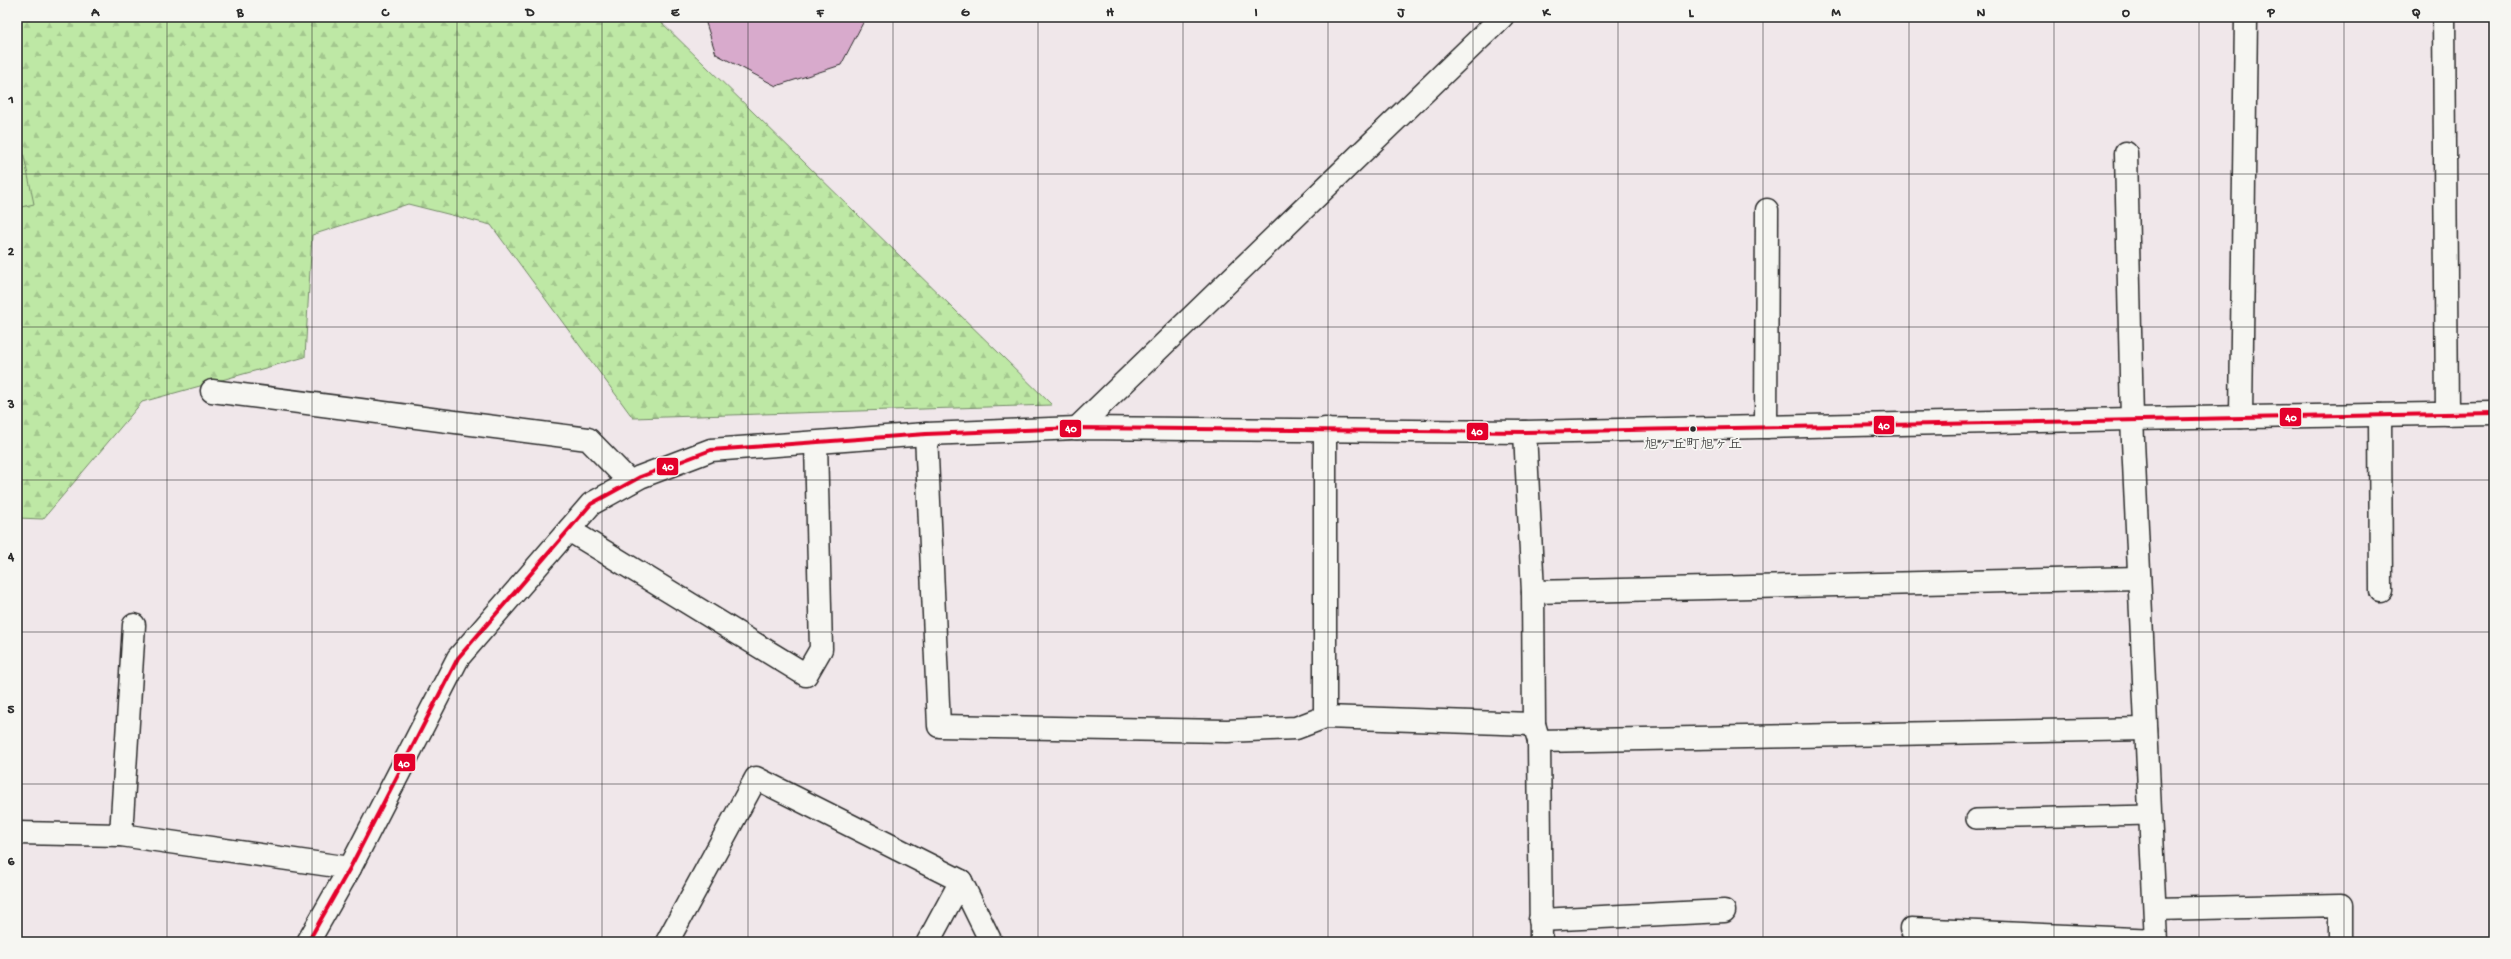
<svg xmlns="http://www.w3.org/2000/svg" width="2511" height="959" font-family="'Gochi Hand','Klee One',sans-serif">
<defs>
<pattern id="forest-firs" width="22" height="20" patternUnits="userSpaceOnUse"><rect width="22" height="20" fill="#bee8a5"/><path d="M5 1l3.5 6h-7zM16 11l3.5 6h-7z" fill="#a3c78e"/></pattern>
</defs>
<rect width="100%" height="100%" fill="#f0e7ea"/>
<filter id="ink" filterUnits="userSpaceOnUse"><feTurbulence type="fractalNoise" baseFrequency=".025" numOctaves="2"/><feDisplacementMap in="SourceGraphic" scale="8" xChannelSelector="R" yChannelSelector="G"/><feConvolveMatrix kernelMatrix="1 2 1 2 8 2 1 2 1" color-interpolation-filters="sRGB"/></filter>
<g filter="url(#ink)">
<polygon fill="url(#forest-firs)" stroke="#748a68" points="17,17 656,17 1052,405 633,418 491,225 408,204 312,235 305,357 142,402 43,519 17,518"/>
<polygon fill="#bee8a5" stroke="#748a68" points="17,123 34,204 17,208"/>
<polygon fill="#d8aacc" stroke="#2b2b2b" points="704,17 866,17 841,65 776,86 716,54"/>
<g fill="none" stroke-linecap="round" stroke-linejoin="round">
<g stroke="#2b2b2b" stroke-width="22">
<polyline id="service" points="1976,819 2150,815"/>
</g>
<g stroke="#2b2b2b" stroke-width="25">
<g id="minor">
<polyline points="2444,17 2447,414"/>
<polyline points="2126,153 2132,419 2156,942"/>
<polyline points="212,391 588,439 630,482"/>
<polyline points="2380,415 2381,591"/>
<polyline points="2241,417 2246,17"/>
<polyline points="1766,427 1767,210"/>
<polyline points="1077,428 1502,17"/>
<polyline points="1525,432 1533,592 1534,724 1539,741 1541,942"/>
<polyline points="926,434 939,726 1227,731 1296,728 1325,717 1534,724"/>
<polyline points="569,530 806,675 821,649 816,443"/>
<polyline points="1533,592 2139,578"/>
<polyline points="1325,717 1325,429"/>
<polyline points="1539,741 2146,729"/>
<polyline points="17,833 121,835 350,868"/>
<polyline points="121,835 134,625"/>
<polyline points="2155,909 2341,905 2341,942"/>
<polyline points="1540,920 1724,911"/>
<polyline points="1911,929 2156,940"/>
<polyline points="308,942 350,868 458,658 591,504 640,477 711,450 926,434 1077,428 1525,432 2132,419"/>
<polyline points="667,942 756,778 961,881"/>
<polyline points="928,942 961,881 991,942"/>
</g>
</g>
<g stroke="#2b2b2b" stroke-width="25">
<polyline id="tertiary" points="2132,419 2494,413"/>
</g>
<use href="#service" stroke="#f6f6f2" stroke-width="19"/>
<use href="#minor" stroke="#f6f6f2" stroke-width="22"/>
<use href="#tertiary" stroke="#f6f6f2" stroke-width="22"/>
<g stroke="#f6f6f2" stroke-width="7">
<polyline id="bus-1" points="308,942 350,868 458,658 591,504 640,477 711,450 926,434 1077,428 1525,432 2494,413"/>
</g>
<use href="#bus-1" stroke="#e4002b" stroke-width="4"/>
</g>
</g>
<path fill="none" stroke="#2b2b2b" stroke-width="1" stroke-opacity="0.55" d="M 167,17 L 167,942M 312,17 L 312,942M 457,17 L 457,942M 602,17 L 602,942M 748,17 L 748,942M 893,17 L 893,942M 1038,17 L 1038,942M 1183,17 L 1183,942M 1328,17 L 1328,942M 1473,17 L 1473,942M 1618,17 L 1618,942M 1763,17 L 1763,942M 1909,17 L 1909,942M 2054,17 L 2054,942M 2199,17 L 2199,942M 2344,17 L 2344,942M 17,174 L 2494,174M 17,327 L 2494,327M 17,480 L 2494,480M 17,632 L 2494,632M 17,784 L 2494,784"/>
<circle fill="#2b2b2b" stroke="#f6f6f2" stroke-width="1.5" cx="1693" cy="429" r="3.5"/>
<g text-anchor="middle" stroke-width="3.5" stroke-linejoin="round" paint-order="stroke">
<g font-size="14" fill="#2b2b2b" stroke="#f6f6f2">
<text x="1693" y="448">旭ヶ丘町旭ヶ丘</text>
</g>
</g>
<g stroke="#f6f6f2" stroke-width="1.5">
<rect x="2279" y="407" width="23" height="20" rx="4" fill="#e4002b"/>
<rect x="1873" y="415" width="22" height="20" rx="4" fill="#e4002b"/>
<rect x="1059" y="419" width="23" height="19" rx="4" fill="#e4002b"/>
<rect x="1466" y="422" width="23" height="19" rx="4" fill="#e4002b"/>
<rect x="656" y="457" width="23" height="19" rx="4" fill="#e4002b"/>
<rect x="393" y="753" width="23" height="19" rx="4" fill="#e4002b"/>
</g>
<g font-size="11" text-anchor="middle" font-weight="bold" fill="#fff">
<text x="2291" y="421">40</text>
<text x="1884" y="429">40</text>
<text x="1071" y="432">40</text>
<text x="1477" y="435">40</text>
<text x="668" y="470">40</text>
<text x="404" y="767">40</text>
</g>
<rect width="2511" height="959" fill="none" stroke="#f6f6f2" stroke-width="44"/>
<rect x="22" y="22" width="2467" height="915" fill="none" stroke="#2b2b2b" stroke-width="1.5"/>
<g font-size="13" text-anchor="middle" font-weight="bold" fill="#2b2b2b">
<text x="95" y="16">A</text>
<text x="240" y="16">B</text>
<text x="385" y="16">C</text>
<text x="530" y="16">D</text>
<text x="675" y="16">E</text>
<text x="820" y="16">F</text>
<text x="965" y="16">G</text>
<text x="1110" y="16">H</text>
<text x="1256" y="16">I</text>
<text x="1401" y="16">J</text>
<text x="1546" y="16">K</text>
<text x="1691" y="16">L</text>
<text x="1836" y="16">M</text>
<text x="1981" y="16">N</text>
<text x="2126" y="16">O</text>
<text x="2271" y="16">P</text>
<text x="2416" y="16">Q</text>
<text x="11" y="103">1</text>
<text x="11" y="255">2</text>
<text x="11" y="408">3</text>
<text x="11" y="560">4</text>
<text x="11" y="713">5</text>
<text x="11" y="865">6</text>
</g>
</svg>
